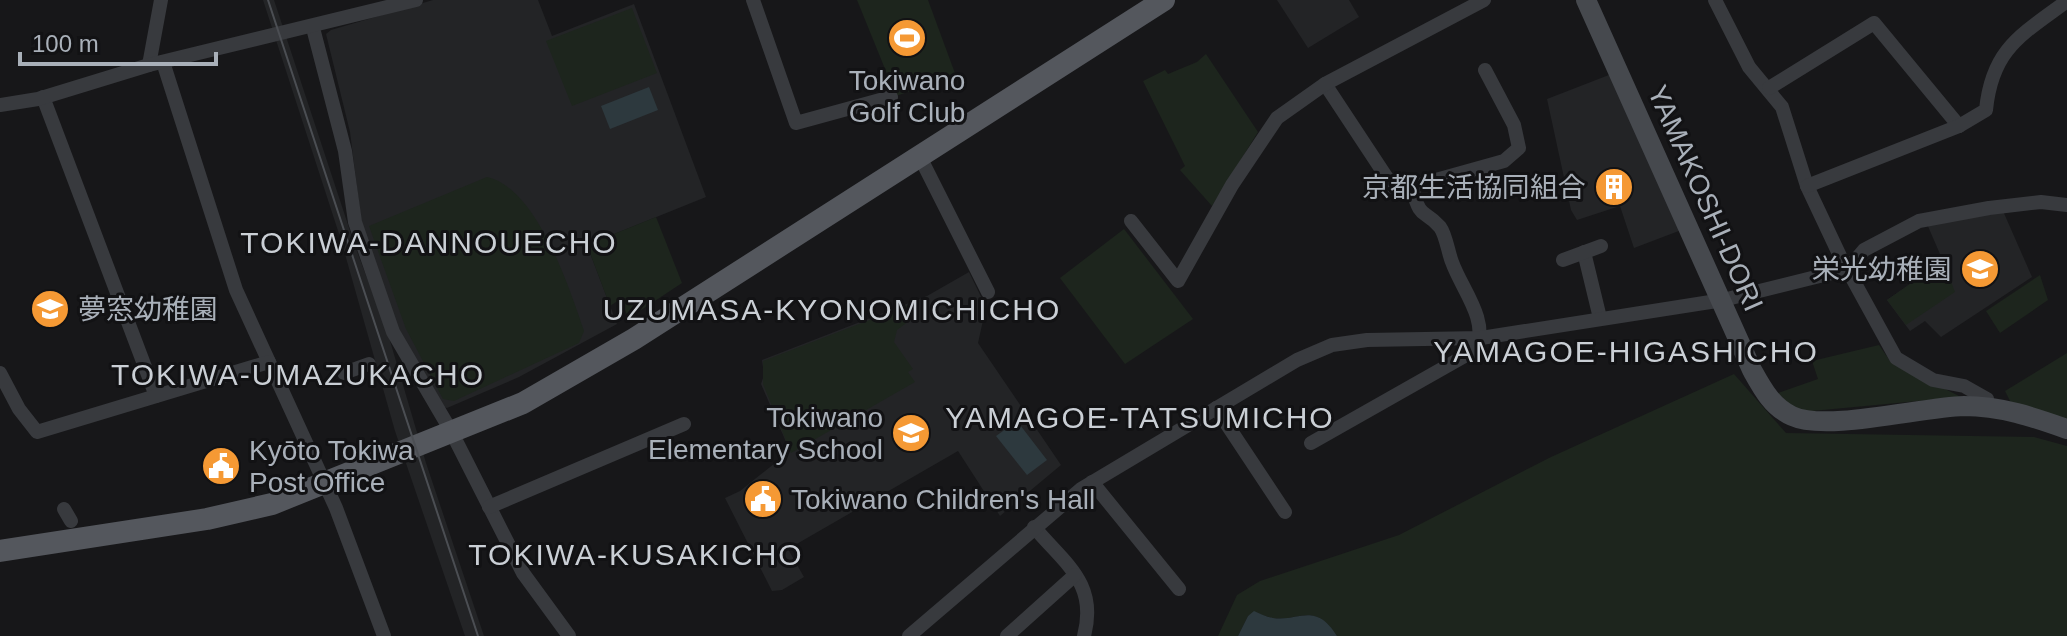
<svg xmlns="http://www.w3.org/2000/svg" width="2067" height="636" font-family="Arial,'Noto Sans JP',sans-serif">
<rect width="100%" height="100%" fill="#171719"/>
<g fill="#232426">
<polygon points="263,0 274,0 355,246 388,334 426,463 484,636 465,636 395,431 341,240"/>
<polygon points="433,0 538,0 552,36 634,4 706,197 587,245 617,324 519,377 447,408 441,406 399,331 362,227 350,132 326,34 331,30"/>
<polygon points="1277,0 1349,0 1359,17 1308,48"/>
<polygon points="1614,73 1684,229 1634,248 1620,206 1577,220 1571,210 1547,99"/>
<polygon points="2003,211 2032,277 1941,337 1925,321 1910,331 1887,300 1943,261 1927,224"/>
<polygon points="969,272 986,307 978,343 1061,465 1000,516 958,451 788,549 804,577 782,590 772,591 725,498 740,491 790,451 761,384 764,375 762,360 927,296"/>
</g>
<g fill="#1d251d">
<polygon points="857,0 928,0 956,76 896,96"/>
<polygon points="632,8 657,73 572,106 546,41"/>
<polygon points="1206,54 1258,132 1212,206 1180,170 1185,166 1143,81 1165,70 1168,74 1197,62"/>
<path d="M 487,177 C 537,188 569,287 584,331 L 579,343 L 454,401 L 443,399 L 406,329 L 369,226 Z"/>
<polygon points="656,217 682,283 629,318 619,300 610,306 587,245"/>
<polygon points="1124,229 1193,319 1125,364 1060,278"/>
<polygon points="1943,261 1955,292 1906,325 1887,300"/>
<polygon points="2040,275 2048,300 2000,333 1986,311"/>
<polygon points="911,304 917,315 897,330 894,342 913,369 908,372 915,382 791,453 763,384 763,361"/>
<polygon points="1879,345 1890,361 1961,397 1812,411 1795,410 1778,393 1818,379 1812,361"/>
<polygon points="2067,353 2067,420 2011,403 2005,391"/>
<path d="M 1734,374 L 1786,433 L 2034,437 L 2067,446 L 2067,636 L 1337,636 C 1314,601 1299,622 1273,618 C 1267,617 1260,614 1255,612 L 1248,616 L 1238,636 L 1218,636 L 1237,595 L 1260,581 L 1399,535 L 1551,457 Z"/>
</g>
<g fill="#2d393e">
<polygon points="649,87 658,110 610,129 601,106"/>
<polygon points="1017,421 1047,460 1027,475 996,436"/>
<path d="M 1254,611 C 1260,614 1267,617 1273,618 C 1299,622 1315,601 1337,636 L 1238,636 L 1248,616 Z"/>
</g>
<g fill="none" stroke-linecap="round" stroke-linejoin="round">
<g stroke="#383a3e" stroke-width="14">
<polyline points="753,0 796,123 891,97"/>
<polyline points="1715,0 1749,67 1782,107 1807,186 1840,256 1896,358 1933,380 1964,386 1987,399 1986,408"/>
<polyline points="313,28 345,151 355,222 393,332 451,431 523,573 569,636"/>
<polyline points="163,62 236,290 336,508 384,636"/>
<polyline points="149,65 161,0"/>
<polyline points="1325,84 1393,187 1400,190 1504,161 1519,148 1514,125 1485,70"/>
<polyline points="1769,88 1874,23 1959,126"/>
<polyline points="43,97 156,396"/>
<polyline points="0,105 38,99 149,65 416,0"/>
<polyline points="919,155 988,292"/>
<path d="M 1807,186 L 1959,126 L 1986,110 C 1992,49 2021,35 2067,1"/>
<polyline points="1131,221 1178,281 1232,185 1277,118 1325,84 1484,0"/>
<polyline points="1584,252 1600,318"/>
<polyline points="1563,260 1601,246"/>
<polyline points="0,373 19,409 37,432 269,362"/>
<polyline points="344,373 369,364"/>
<polyline points="1216,408 1285,512"/>
<path d="M 1311,443 L 1477,349 C 1488,318 1462,290 1452,262 C 1448,252 1446,235 1440,227 C 1422,207 1422,222 1412,189"/>
<polyline points="1092,482 1179,589"/>
<polyline points="489,507 684,424"/>
<polyline points="64,509 71,521"/>
<path d="M 1034,527 C 1065,564 1098,583 1084,636"/>
<polyline points="909,636 1081,489 1297,360 1332,345 1367,340 1481,338 1723,300 1848,269 1864,250 1919,221 1989,208 2041,202 2067,205"/>
<polyline points="1007,636 1075,575"/>
</g>
<path stroke="#46494e" stroke-width="20" d="M 1586,0 L 1752,370 C 1762,388 1772,407 1792,416 C 1826,432 1922,407 1964,406 C 2001,406 2033,417 2067,429"/>
<polyline stroke="#54575d" stroke-width="22" points="0,551 207,519 272,504 523,403 634,339 1164,0"/>
<polyline stroke="#4b4e53" stroke-width="2" points="268,0 478,636"/>
</g>
<defs>
<g id="stadium-disc" transform="scale(2)"><circle r="9.5" fill="#f59934" stroke="#121214"/><path d="M0-5a6.5 5 0 1 0 0 10a6.5 5 0 1 0 0-10ZM-3.5-1.8h7v3.6h-7Z" fill="#fff"/></g>
<g id="building-disc" transform="scale(2)"><circle r="9.5" fill="#f59934" stroke="#121214"/><path d="M-4-6H4V6H1V3H-1V6H-4ZM-2.5-4.3h1.7v1.8h-1.7ZM.8-4.3h1.7v1.8H.8ZM-2.5-1h1.7V.8h-1.7ZM.8-1h1.7V.8H.8Z" fill="#fff"/></g>
<g id="school-disc" transform="scale(2)"><circle r="9.5" fill="#f59934" stroke="#121214"/><path d="M0-5L7-2L0 1L-7-2ZM-4 1L0 2.5L4 1V4Q0 6-4 4Z" fill="#fff"/></g>
<g id="civic-disc" transform="scale(2)"><circle r="9.5" fill="#f59934" stroke="#121214"/><path d="M-.6-6.5H3V-4.5H.6V-3L4-1V1h2V6H-6V1h2V-1L-.6-3ZM-1.2 2.5V6h2.4V2.5Z" fill="#fff"/></g>
</defs>
<g fill-rule="evenodd">
<use href="#stadium-disc" x="907" y="38"/>
<use href="#building-disc" x="1614" y="187"/>
<use href="#school-disc" x="1980" y="269"/>
<use href="#school-disc" x="50" y="309"/>
<use href="#school-disc" x="911" y="433"/>
<use href="#civic-disc" x="221" y="466"/>
<use href="#civic-disc" x="763" y="499"/>
</g>
<g text-anchor="middle" stroke-width="6" stroke-linejoin="round" paint-order="stroke">
<g font-size="28" fill="#a9b0b9" stroke="#121214" text-anchor="end">
<text x="907" y="90" text-anchor="middle">Tokiwano<tspan x="907" dy="32">Golf Club</tspan></text>
<text x="1586" y="197">京都生活協同組合</text>
<text x="1952" y="279">栄光幼稚園</text>
<text x="78" y="319" text-anchor="start">夢窓幼稚園</text>
<text x="883" y="427">Tokiwano<tspan x="883" dy="32">Elementary School</tspan></text>
<text x="249" y="460" text-anchor="start">Kyōto Tokiwa<tspan x="249" dy="32">Post Office</tspan></text>
<text x="791" y="509" text-anchor="start">Tokiwano Children's Hall</text>
</g>
<g font-size="28" fill="#a9b0b9" stroke="#121214">
<text transform="translate(1706 198) rotate(66)" y="10">YAMAKOSHI-DORI</text>
</g>
<g font-size="30" letter-spacing="2" fill="#cacfd5" stroke="#121214">
<text x="429" y="253">TOKIWA-DANNOUECHO</text>
<text x="832" y="320">UZUMASA-KYONOMICHICHO</text>
<text x="1626" y="362">YAMAGOE-HIGASHICHO</text>
<text x="298" y="385">TOKIWA-UMAZUKACHO</text>
<text x="1140" y="428">YAMAGOE-TATSUMICHO</text>
<text x="636" y="565">TOKIWA-KUSAKICHO</text>
</g>
</g>
<path d="M20 52v12h196v-12" fill="none" stroke="#a9b0b9" stroke-width="4"/>
<text x="32" y="52" font-size="24" fill="#a9b0b9" stroke="#121214" stroke-width="6" paint-order="stroke">100 m</text>
</svg>
